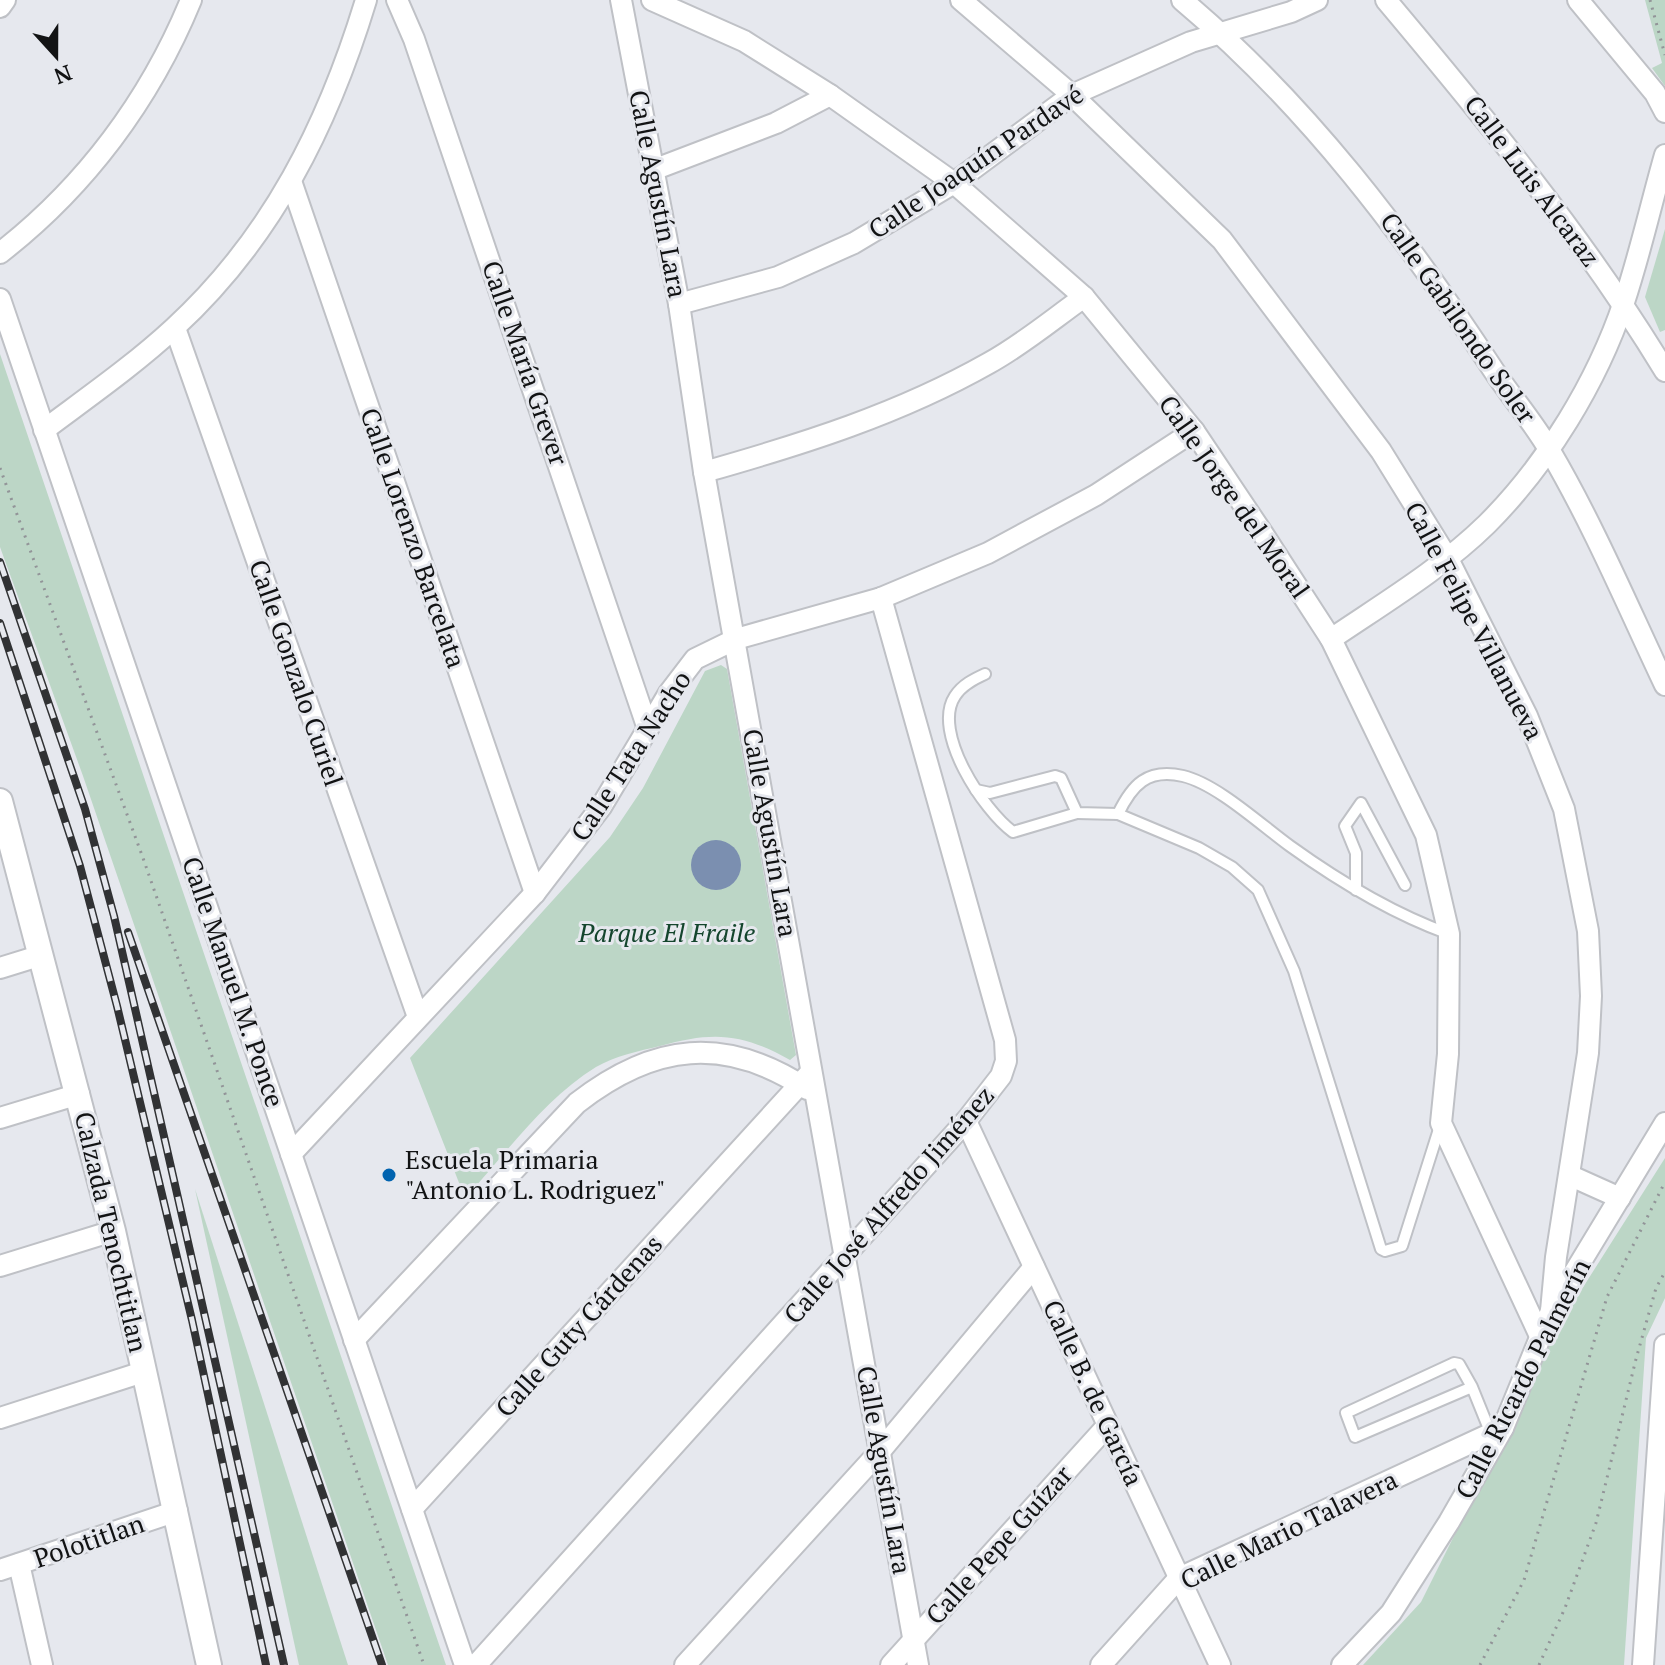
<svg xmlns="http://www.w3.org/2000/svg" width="1665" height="1665" font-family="'PT Serif',serif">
<rect width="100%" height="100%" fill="#e6e8ee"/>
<g fill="#bcd6c6">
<polygon points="1645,0 1665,0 1665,86 1652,68 1662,63"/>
<polygon points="1665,229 1665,330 1660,332 1645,297"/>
<polygon points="0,354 446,1665 388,1665 83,776 0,547"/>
<path d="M 721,665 L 727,669 L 796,1055 L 790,1060 C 742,1033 713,1031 660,1046 C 639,1051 615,1056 596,1067 C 545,1098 505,1155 465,1198 L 410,1058 L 610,837 L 643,788 L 705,671 Z"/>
<polygon points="1665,1158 1665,1298 1646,1338 1624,1665 1363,1665 1421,1602 1561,1322"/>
<polygon points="195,1189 348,1665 299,1665"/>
</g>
<circle fill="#7b8fb0" cx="716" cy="865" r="25"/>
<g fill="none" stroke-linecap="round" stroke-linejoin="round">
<g stroke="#bfc1c6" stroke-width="14">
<g id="service">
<path d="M 985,674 C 974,679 962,685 955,696 C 931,732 984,811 1013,832 L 1077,813"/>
<polyline points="976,790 990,793 1055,776 1061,778 1077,813 1118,814 1199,848 1232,867 1258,890 1294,971 1381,1249 1385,1251 1402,1246 1440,1126"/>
<path d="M 1118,814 C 1132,785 1147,768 1183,776 C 1217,784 1261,825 1290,846 C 1340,882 1391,913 1449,934"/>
<polyline points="1356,890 1356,853 1345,826 1361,803 1405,885"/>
<polyline points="1472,1387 1459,1364 1454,1363 1346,1413 1355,1437 1472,1387 1491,1434"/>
</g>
</g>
<g stroke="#bfc1c6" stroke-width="24">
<g id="minor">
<polyline points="397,0 414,39 648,729"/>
<polyline points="621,0 679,304 704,472 918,1665"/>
<polyline points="652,0 744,41 830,95 954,183 1084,297 1194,431 1263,534 1331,639 1426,835 1449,934 1448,1054 1441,1123 1540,1336"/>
<polyline points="961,0 1072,95 1222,240 1381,451 1448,559 1527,716 1564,809 1588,931 1591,996 1588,1053 1556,1257 1551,1311"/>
<path d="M 1182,0 C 1307,105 1405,235 1494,371 C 1512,398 1534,423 1550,451 C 1594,526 1628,607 1665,685"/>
<path d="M 1386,0 C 1486,119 1584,238 1665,371"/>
<polyline points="1578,0 1655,93 1665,112"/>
<polyline points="0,7 5,0"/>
<polyline points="653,170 776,123 830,95"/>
<polyline points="292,184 535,893"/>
<path d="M 0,253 C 85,187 150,100 191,0"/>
<polyline points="0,299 465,1665"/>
<polyline points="679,304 778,277 854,243 954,183 1072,95 1191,42 1291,12 1317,0"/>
<polyline points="175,328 418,1017"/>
<path d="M 44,430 C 88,397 134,365 174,328 C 272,238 328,125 366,0"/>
<path d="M 704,472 C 803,444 899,414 989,363 C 1022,345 1053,319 1084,297"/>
<path d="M 1331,639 C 1384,603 1441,569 1487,524 C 1547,464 1597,382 1624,302 C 1640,254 1651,204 1665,155"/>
<polyline points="0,968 42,955"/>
<polyline points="0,1118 79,1094"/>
<polyline points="966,1121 1220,1665"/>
<polyline points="291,1154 535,893 601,807 669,693 695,659 736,639 881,598 988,553 1096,495 1194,431"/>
<polyline points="1571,1176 1620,1198"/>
<polyline points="0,1266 113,1231"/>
<path d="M 354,1340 L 577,1103 C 654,1043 725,1035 807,1089"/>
<polyline points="0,1418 143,1372"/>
<polyline points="412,1509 811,1072"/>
<polyline points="19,1564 42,1665"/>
<polyline points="0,1570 177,1511"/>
<polyline points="476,1665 966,1121 1001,1076 1006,1061 1005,1040 881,598"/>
<polyline points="685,1665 881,1450 1034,1267"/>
<polyline points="891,1665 1108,1425"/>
<polyline points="1101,1665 1179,1578 1503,1428"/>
<polyline points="1342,1665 1391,1613 1449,1522 1503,1428 1551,1311 1665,1123"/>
<polyline points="1643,1665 1665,1345"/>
</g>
</g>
<g stroke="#bfc1c6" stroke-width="28">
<polyline id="tertiary" points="0,801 113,1231 209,1665"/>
</g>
<g stroke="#929498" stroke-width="3" stroke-dasharray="2 6" stroke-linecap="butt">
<polyline points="1650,0 1665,55"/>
<polyline points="0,468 143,858 424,1665"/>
<polyline points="1480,1665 1524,1580 1607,1297 1665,1182"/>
<polyline points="1539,1665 1565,1608 1596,1523 1636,1359 1656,1288 1665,1272"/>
</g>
<use href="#service" stroke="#fff" stroke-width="10"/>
<use href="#minor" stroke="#fff" stroke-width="20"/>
<use href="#tertiary" stroke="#fff" stroke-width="24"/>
<g stroke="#313234" stroke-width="8">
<g id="rail">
<polyline points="0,562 85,809 114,916 284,1665"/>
<polyline points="0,623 80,866 117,1006 192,1320 266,1665"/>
<polyline points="128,932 382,1665"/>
</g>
</g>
<use href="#rail" stroke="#e6e8ee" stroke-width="5" stroke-dasharray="15" stroke-linecap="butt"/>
</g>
<circle fill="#0063af" stroke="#e6e8ee" stroke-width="3" cx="389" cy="1175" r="8"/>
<g text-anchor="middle" stroke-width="6" stroke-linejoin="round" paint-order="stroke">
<g font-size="26" fill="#121314" stroke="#e6e8ee">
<text transform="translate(976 162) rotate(-34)" y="9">Calle Joaquín Pardavé</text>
<text transform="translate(1532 181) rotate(53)" y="9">Calle Luis Alcaraz</text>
<text transform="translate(658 194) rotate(79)" y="9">Calle Agustín Lara</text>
<text transform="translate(1458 318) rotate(55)" y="9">Calle Gabilondo Soler</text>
<text transform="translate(525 363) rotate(71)" y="9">Calle María Grever</text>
<text transform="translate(1234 497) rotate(55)" y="9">Calle Jorge del Moral</text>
<text transform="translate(413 538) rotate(71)" y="9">Calle Lorenzo Barcelata</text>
<text transform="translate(1474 621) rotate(62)" y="9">Calle Felipe Villanueva</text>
<text transform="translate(296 673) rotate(71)" y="9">Calle Gonzalo Curiel</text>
<text transform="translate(631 756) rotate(-57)" y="9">Calle Tata Nacho</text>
<text transform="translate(770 833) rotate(80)" y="9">Calle Agustín Lara</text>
<text transform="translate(233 982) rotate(71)" y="9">Calle Manuel M. Ponce</text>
<text transform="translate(889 1205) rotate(-49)" y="9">Calle José Alfredo Jiménez</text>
<text transform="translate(111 1232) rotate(77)" y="9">Calzada Tenochtitlan</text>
<text transform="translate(579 1326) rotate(-48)" y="9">Calle Guty Cárdenas</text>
<text transform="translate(1523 1379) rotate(-63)" y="9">Calle Ricardo Palmerín</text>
<text transform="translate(1093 1393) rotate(65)" y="9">Calle B. de García</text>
<text transform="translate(884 1470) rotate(80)" y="9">Calle Agustín Lara</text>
<text transform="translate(1289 1530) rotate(-26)" y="9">Calle Mario Talavera</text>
<text transform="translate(89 1541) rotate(-19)" y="9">Polotitlan</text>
<text transform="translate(999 1545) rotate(-48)" y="9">Calle Pepe Guízar</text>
</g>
<g font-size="26" font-style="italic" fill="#14452d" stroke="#e6e8ee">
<text x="667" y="942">Parque El Fraile</text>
</g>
<g font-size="26" fill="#121314" stroke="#e6e8ee" text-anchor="start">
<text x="405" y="1169">Escuela Primaria<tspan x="405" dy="30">"Antonio L. Rodriguez"</tspan></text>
</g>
</g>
<g transform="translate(56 56) rotate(159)" stroke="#e6e8ee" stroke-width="6" paint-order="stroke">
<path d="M0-6L14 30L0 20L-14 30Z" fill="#121314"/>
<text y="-12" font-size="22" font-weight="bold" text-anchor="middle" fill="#121314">N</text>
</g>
</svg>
